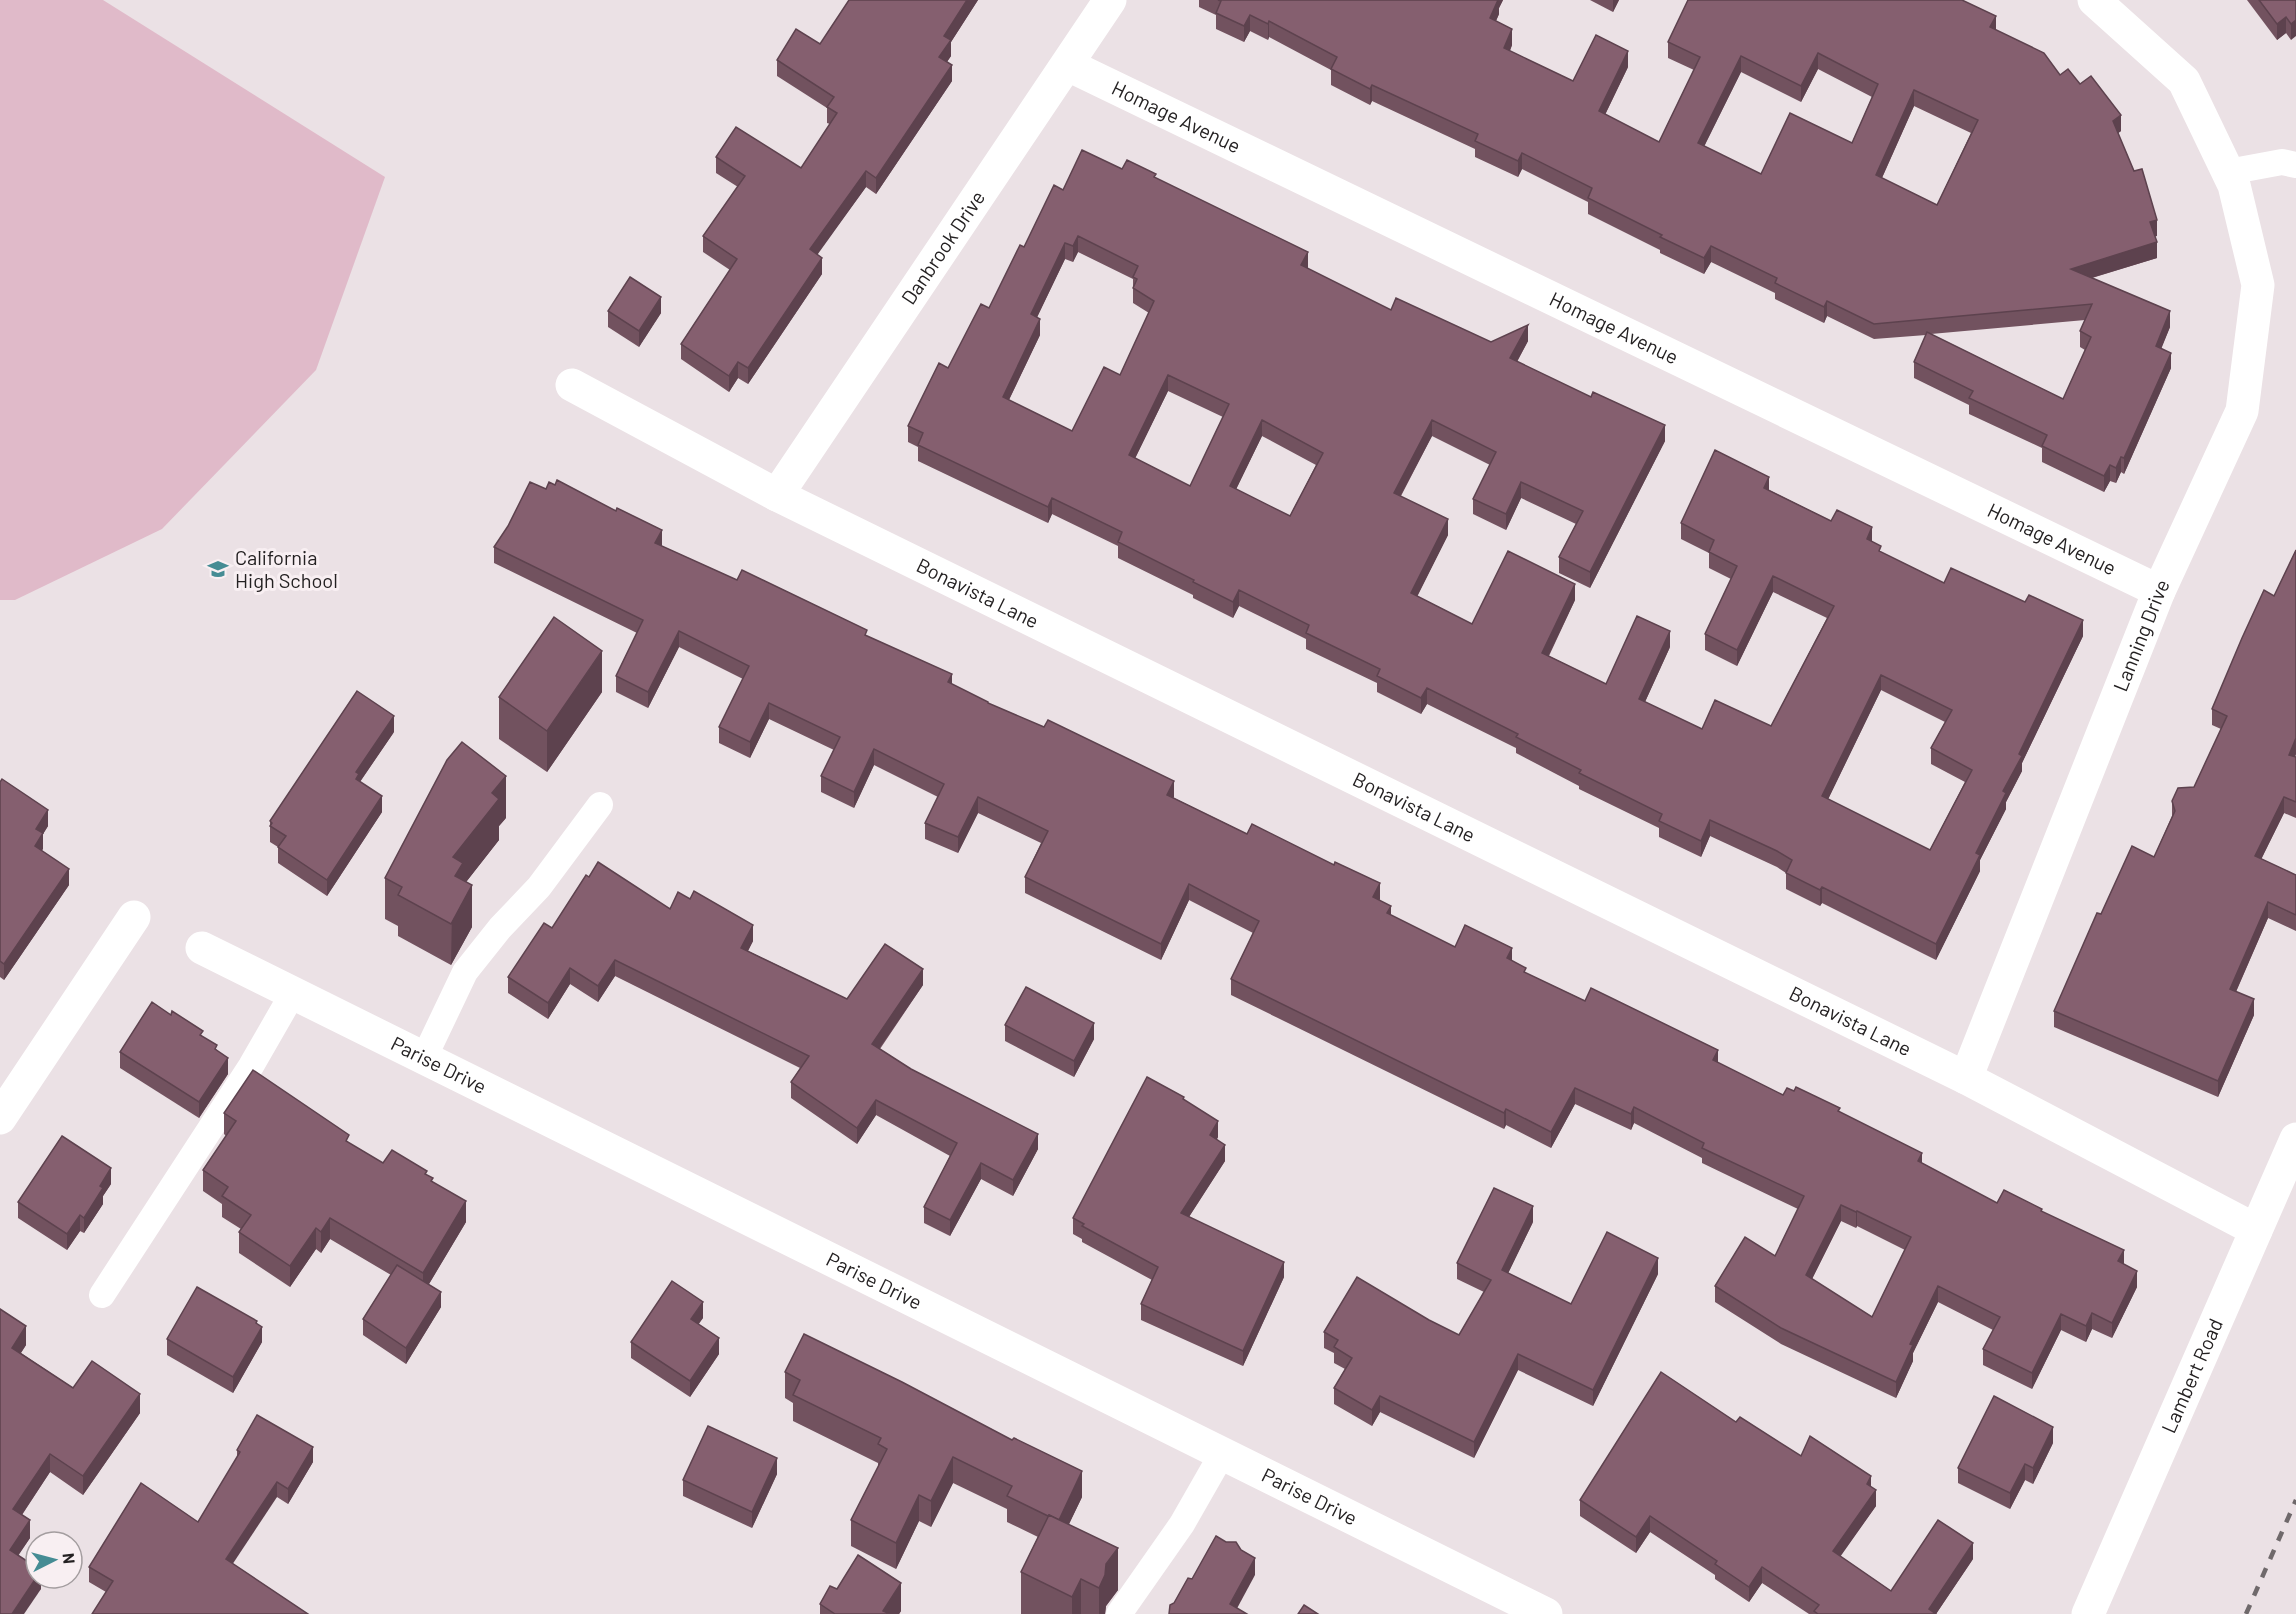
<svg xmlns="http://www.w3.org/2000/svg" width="2296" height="1614" font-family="Barlow,sans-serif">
<rect width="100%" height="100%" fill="#ebe1e5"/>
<polygon fill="#e0bac9" points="0,0 103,0 385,177 316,370 162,529 15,600 0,600"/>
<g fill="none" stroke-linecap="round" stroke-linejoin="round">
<g stroke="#fff" stroke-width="26">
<polyline points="2228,172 2282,162 2296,165"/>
<polyline points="424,1058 465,972 500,928 539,887 600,805"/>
<polyline points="102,1295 251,1066 293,993"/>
<polyline points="1119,1614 1182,1524 1222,1454"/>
</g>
<g stroke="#fff" stroke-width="33">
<path id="s1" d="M 1068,65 L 2159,591"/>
<path id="s2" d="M 572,385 L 777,495 L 1966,1078 L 2256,1230"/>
<path id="s3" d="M 777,495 L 1110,0"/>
<path id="s4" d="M 202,948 L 1546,1614"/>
<path id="s5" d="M 1966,1078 L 2159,591 L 2242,411 L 2258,285 L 2234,185 L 2184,81 L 2094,0"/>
<polyline points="0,1118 134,917"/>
</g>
<path stroke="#fff" stroke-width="33" id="s6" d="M 2088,1614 L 2296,1139"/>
<polyline stroke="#6f696b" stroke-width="4.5" stroke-dasharray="10 10" stroke-linecap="butt" points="2246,1614 2296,1500"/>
</g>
<g fill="#72525f" fill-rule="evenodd">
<polygon points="849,0 978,0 951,42 951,56 947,62 952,81 876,194 866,187 817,254 822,274 748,384 738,378 729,392 681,359 681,344 730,270 703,252 703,236 738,187 716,173 716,157 801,168 830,124 827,123 827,108 777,76 777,60 820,44"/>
<path d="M 1199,0 L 1503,0 L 1499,8 L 1499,14 L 1496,21 L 1512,45 L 1510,51 L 1573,81 L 1628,67 L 1605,115 L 1659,142 L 1694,70 L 1668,58 L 1668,42 L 1688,1 L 1687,0 L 1962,0 L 1996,30 L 2060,75 L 2080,84 L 2121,131 L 2118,133 L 2157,236 L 2155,236 L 2157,258 L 2092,278 L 2170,327 L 2161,348 L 2171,368 L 2124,474 L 2121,472 L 2116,483 L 2110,481 L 2104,492 L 2042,462 L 2042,448 L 1969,414 L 1969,405 L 1914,378 L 1914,362 L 1926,335 L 1874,339 L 1827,316 L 1824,323 L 1775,299 L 1775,293 L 1711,262 L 1704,274 L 1660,253 L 1660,250 L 1588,214 L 1588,202 L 1522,169 L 1518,177 L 1475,157 L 1475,149 L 1372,101 L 1370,105 L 1331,85 L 1331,70 L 1269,37 L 1268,40 L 1250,31 L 1244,42 L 1216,29 L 1216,15 L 1199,7 ZM 1818,69 L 1872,97 L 1852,143 L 1761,174 L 1704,146 L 1741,72 L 1801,102 ZM 1914,106 L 1971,133 L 1937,205 L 1882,178 ZM 2085,320 L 2080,331 L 2080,347 L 2085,350 L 2063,399 L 1931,334 Z"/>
<polygon points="1590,0 1619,0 1613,12"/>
<polygon points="2247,0 2296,0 2291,40 2286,33 2277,40"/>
<path d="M 1122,169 L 1156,178 L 1308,268 L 1308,269 L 1391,310 L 1491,342 L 1528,341 L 1517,362 L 1665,441 L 1590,588 L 1559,573 L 1559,557 L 1576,524 L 1521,498 L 1506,530 L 1473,514 L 1473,499 L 1490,465 L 1432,436 L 1401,496 L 1448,535 L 1417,596 L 1472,624 L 1575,600 L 1549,656 L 1606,684 L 1670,647 L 1645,702 L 1702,729 L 1771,726 L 1827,618 L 1773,592 L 1737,666 L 1705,650 L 1705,634 L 1731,579 L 1709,568 L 1709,553 L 1681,539 L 1681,523 L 1769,490 L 1872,541 L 1881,552 L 1944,583 L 2083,636 L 2022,763 L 2022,771 L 2006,802 L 2006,809 L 1980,860 L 1980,871 L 1936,960 L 1822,903 L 1820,906 L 1786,889 L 1786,873 L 1777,867 L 1710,836 L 1701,857 L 1659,837 L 1659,828 L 1579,789 L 1579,786 L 1516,753 L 1516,748 L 1427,704 L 1421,714 L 1377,692 L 1377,683 L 1306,649 L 1306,639 L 1239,606 L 1233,618 L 1193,598 L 1193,595 L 1118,558 L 1118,546 L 1052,514 L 1048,523 L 918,461 L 918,447 L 908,442 L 908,426 L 989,308 L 1024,247 L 1063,190 ZM 1078,252 L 1133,279 L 1133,303 L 1149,313 L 1120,375 L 1072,431 L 1009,400 L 1040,335 L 1037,317 L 1065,259 L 1073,262 ZM 1168,391 L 1223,417 L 1190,486 L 1135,458 ZM 1262,436 L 1316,465 L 1290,516 L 1236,489 ZM 1881,690 L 1945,722 L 1931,748 L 1931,764 L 1965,782 L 1930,850 L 1828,799 Z"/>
<polygon points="608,311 661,313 639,347 608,327"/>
<path d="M 546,489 L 616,511 L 662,546 L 737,580 L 867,636 L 988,704 L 1174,798 L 1380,899 L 1379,900 L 1391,915 L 1455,947 L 1512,961 L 1526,973 L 1718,1063 L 1783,1095 L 1840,1112 L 1922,1163 L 1997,1203 L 2042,1212 L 2124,1264 L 2137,1287 L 2112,1338 L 2092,1329 L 2086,1342 L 2061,1330 L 2032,1389 L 1983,1365 L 1983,1349 L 1993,1330 L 1938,1302 L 1913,1353 L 1913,1361 L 1896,1398 L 1781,1344 L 1715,1302 L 1715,1286 L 1775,1256 L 1798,1209 L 1702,1163 L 1702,1158 L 1634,1123 L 1631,1130 L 1575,1104 L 1551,1148 L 1506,1125 L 1504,1129 L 1231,995 L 1231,979 L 1253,933 L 1189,900 L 1161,960 L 1025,893 L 1025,877 L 1041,843 L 978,813 L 958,853 L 925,839 L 925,823 L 938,797 L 874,765 L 854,808 L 821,792 L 821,776 L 834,750 L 769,719 L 750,758 L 719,743 L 719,727 L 743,679 L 679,647 L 648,708 L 616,692 L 616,676 L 637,633 L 494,563 L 494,547 ZM 1841,1221 L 1856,1228 L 1857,1226 L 1905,1250 L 1872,1317 L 1812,1279 Z"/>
<polygon points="2296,550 2296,754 2295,757 2296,757 2296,818 2284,813 2261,859 2296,875 2296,931 2268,918 2236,992 2254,1015 2218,1097 2054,1027 2054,1011 2101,914 2154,857 2172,816 2172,801 2194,787 2221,729 2212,725 2212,709 2274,596"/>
<polygon points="602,692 547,772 499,739 499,697"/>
<polygon points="394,732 360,782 382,812 327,896 278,863 278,847 270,842 270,821"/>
<polygon points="0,782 48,826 43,834 42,851 69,885 4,980 0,977"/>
<polygon points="506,818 499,826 499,840 466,882 472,927 451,965 398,936 398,926 385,919 385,878"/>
<polygon points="589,877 670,909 753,941 748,951 847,999 923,985 880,1049 911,1069 1038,1149 1013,1196 981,1179 950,1236 924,1223 924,1207 950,1156 876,1115 857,1144 791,1098 791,1082 800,1068 615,976 598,1002 570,984 548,1019 508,993 508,977 552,928"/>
<polygon points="1005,1025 1094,1039 1074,1077 1005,1041"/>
<polygon points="203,1037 217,1050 228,1074 199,1118 120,1068 120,1052"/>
<polygon points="1184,1099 1218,1137 1217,1139 1225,1161 1189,1217 1284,1277 1243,1366 1141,1320 1141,1304 1152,1280 1082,1242 1082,1239 1073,1234 1073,1218"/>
<polygon points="224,1113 349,1143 383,1163 427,1175 466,1222 429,1284 441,1307 406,1364 363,1335 363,1319 391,1275 330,1239 321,1253 316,1249 290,1287 239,1253 239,1232 241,1229 222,1217 222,1204 203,1191 203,1170 226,1136 224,1134"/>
<polygon points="111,1184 103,1196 103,1204 84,1233 80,1231 67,1250 18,1218 18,1202"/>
<polygon points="1533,1222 1508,1273 1571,1304 1658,1274 1593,1406 1518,1370 1474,1458 1380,1412 1372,1426 1334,1404 1334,1388 1345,1369 1334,1363 1334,1353 1324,1348 1324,1332 1429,1320 1459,1335 1484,1292 1457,1279 1457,1263"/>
<polygon points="0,1309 26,1345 21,1353 73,1388 140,1413 83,1495 50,1472 22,1515 30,1538 18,1555 41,1578 41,1589 0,1614"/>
<polygon points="703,1318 698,1324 719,1354 690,1397 631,1358 631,1342"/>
<polygon points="257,1324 262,1342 233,1393 167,1355 167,1339"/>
<polygon points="785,1372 1082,1497 1069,1524 1118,1590 1106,1606 1105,1614 1021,1614 1021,1572 1038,1537 1007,1522 1007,1509 953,1483 931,1527 919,1521 896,1569 851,1546 851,1520 878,1467 878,1463 793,1421 793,1403 785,1398"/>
<polygon points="1736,1422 1801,1456 1871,1487 1876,1506 1840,1556 1891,1591 1973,1559 1936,1614 1809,1614 1762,1583 1749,1602 1715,1579 1715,1575 1650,1532 1636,1553 1580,1516 1580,1500"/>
<polygon points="2053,1443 2033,1484 2025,1480 2010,1509 1958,1483 1958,1468"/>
<polygon points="237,1450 313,1462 288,1504 277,1497 106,1592 89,1582 89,1567 198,1522 237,1458"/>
<polygon points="777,1474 752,1528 683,1496 683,1480"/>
<polygon points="837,1589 901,1611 899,1614 820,1614 820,1604"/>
</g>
<g fill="#5d424e">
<polygon points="967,0 978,0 951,42 951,56 939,73 939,57 944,36"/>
<polygon points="1497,0 1503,0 1499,8 1499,14 1490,34 1490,18"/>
<polygon points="1613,0 1619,0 1613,12"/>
<polygon points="1250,15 1250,31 1244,42 1244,26"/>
<polygon points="1996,16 1996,32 1990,27"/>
<polygon points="2286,17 2286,33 2277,40 2277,24"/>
<polygon points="2296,20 2296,36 2291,40 2291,24"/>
<polygon points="1269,21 1269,37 1268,40 1268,24"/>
<polygon points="1512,29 1512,45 1504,64 1504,48"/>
<polygon points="1628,51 1628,67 1599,127 1599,111"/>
<polygon points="1818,53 1818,69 1801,102 1801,86"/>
<polygon points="1741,56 1741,72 1698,159 1698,143"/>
<polygon points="952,65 952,81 876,194 876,178"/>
<polygon points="1372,85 1372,101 1370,105 1370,89"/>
<polygon points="1914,90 1914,106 1876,191 1876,175"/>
<polygon points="2121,115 2121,131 2113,137 2113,121"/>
<polygon points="1522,153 1522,169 1518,177 1518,161"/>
<polygon points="866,171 866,187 810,265 810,249"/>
<polygon points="2157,220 2157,236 2150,238 2150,222"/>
<polygon points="1078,236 1078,252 1073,262 1073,246"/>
<polygon points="2157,242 2157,258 2071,284 2071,269"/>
<polygon points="1065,243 1065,259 1031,330 1031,314"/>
<polygon points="1711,246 1711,262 1704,274 1704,258"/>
<polygon points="1308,252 1308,268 1301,281 1301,265"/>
<polygon points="822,258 822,274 748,384 748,368"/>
<polygon points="661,297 661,313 639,347 639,331"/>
<polygon points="1827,301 1827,316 1824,323 1824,307"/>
<polygon points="2170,311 2170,327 2156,362 2156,346"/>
<polygon points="1040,319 1040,335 1003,412 1003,397"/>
<polygon points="1528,325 1528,341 1510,374 1510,358"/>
<polygon points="2171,353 2171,368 2124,474 2124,458"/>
<polygon points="738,362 738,378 729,392 729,376"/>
<polygon points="1168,375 1168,391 1129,471 1129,455"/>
<polygon points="1262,420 1262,436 1230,502 1230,486"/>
<polygon points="1432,420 1432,436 1394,508 1394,493"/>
<polygon points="1665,425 1665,441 1590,588 1590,572"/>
<polygon points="2121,457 2121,472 2116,483 2116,468"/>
<polygon points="2110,465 2110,481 2104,492 2104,476"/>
<polygon points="1769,477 1769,493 1764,488"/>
<polygon points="1521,482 1521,498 1506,530 1506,514"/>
<polygon points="1052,498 1052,514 1048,523 1048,507"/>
<polygon points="1448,519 1448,535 1411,609 1411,593"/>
<polygon points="1872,527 1872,543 1867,539"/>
<polygon points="662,530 662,546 655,543"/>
<polygon points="1773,576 1773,592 1737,666 1737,650"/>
<polygon points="1575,584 1575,600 1542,669 1542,653"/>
<polygon points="1239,590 1239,606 1233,618 1233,602"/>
<polygon points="2083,620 2083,636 2022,763 2022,771 2006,802 2006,809 1980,860 1980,871 1936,960 1936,944 2019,754"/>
<polygon points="679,631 679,647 648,708 648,692"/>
<polygon points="1670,631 1670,647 1639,715 1639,699"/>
<polygon points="602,651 602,692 547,772 547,731"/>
<polygon points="952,674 952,690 948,682"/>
<polygon points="1881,675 1881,690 1822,812 1822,796"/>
<polygon points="1427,688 1427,704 1421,714 1421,698"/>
<polygon points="769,703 769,719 750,758 750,742"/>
<polygon points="394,716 394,732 359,783 356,795 356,772"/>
<polygon points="2296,738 2296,754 2289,770 2289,755"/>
<polygon points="874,749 874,765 854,808 854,792"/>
<polygon points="506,776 506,818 499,826 499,840 463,886 472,885 472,927 451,965 453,857 492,793"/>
<polygon points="1174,781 1174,797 1167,811 1167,795"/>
<polygon points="382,796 382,812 327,896 327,880"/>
<polygon points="978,797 978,813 958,853 958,837"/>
<polygon points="2284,797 2284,813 2255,872 2255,856"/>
<polygon points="48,810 48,826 43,834 43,849 35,862 36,829"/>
<polygon points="1710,820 1710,836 1701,857 1701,841"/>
<polygon points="69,869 69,885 4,980 4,964"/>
<polygon points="1380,883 1380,899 1373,913 1373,897"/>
<polygon points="1189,884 1189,900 1161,960 1161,944"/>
<polygon points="1822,887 1822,903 1820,906 1820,890"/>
<polygon points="2268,902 2268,918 2230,1005 2230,989"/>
<polygon points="1391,906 1391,922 1387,913"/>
<polygon points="753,925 753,941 741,964 741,948"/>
<polygon points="1512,948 1512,964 1507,958"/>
<polygon points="615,960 615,976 598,1002 598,986"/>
<polygon points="570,968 570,984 548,1019 548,1003"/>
<polygon points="923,969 923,985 872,1059 872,1044"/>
<polygon points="2254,999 2254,1015 2218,1097 2218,1081"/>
<polygon points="1094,1023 1094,1039 1074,1077 1074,1061"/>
<polygon points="1718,1050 1718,1066 1713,1060"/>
<polygon points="228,1058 228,1074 199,1118 199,1102"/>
<polygon points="1575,1088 1575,1104 1551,1148 1551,1132"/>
<polygon points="876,1100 876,1115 857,1144 857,1128"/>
<polygon points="1634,1107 1634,1123 1631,1130 1631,1114"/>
<polygon points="1506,1109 1506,1125 1504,1129 1504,1113"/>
<polygon points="1218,1121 1218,1137 1210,1151 1210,1135"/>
<polygon points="1038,1134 1038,1149 1013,1196 1013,1180"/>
<polygon points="1225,1145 1225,1161 1181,1229 1181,1213"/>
<polygon points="1922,1153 1922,1169 1918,1161"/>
<polygon points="981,1163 981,1179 950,1236 950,1220"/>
<polygon points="111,1168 111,1184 103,1196 103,1204 84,1233 84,1218 100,1186"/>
<polygon points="466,1201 466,1222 423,1294 423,1273"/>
<polygon points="1841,1205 1841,1221 1806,1291 1806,1275"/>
<polygon points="1533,1206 1533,1222 1502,1286 1502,1270"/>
<polygon points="1857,1211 1857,1226 1856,1228 1856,1212"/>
<polygon points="80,1215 80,1231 67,1250 67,1234"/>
<polygon points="330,1218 330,1239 321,1253 321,1232"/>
<polygon points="316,1228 316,1249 290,1287 290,1266"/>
<polygon points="2124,1250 2124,1266 2118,1261"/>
<polygon points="1658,1258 1658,1274 1593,1406 1593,1390"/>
<polygon points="1284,1262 1284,1277 1243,1366 1243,1351"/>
<polygon points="2137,1271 2137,1287 2112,1338 2112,1323"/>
<polygon points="1938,1286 1938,1302 1913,1353 1913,1361 1896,1398 1896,1382 1910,1344"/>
<polygon points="441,1292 441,1307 406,1364 406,1348"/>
<polygon points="703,1302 703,1318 691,1335 691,1319"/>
<polygon points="2092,1313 2092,1329 2086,1342 2086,1326"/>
<polygon points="2061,1314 2061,1330 2032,1389 2032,1373"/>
<polygon points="257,1321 257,1334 262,1327 262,1342 233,1393 233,1377"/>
<polygon points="26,1326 26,1345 12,1366 12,1348"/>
<polygon points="719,1338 719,1354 690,1397 690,1381"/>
<polygon points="1518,1354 1518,1370 1474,1458 1474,1442"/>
<polygon points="140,1394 140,1413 83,1495 83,1476"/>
<polygon points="1380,1396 1380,1412 1372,1426 1372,1410"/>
<polygon points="2053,1427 2053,1443 2033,1484 2033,1468"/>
<polygon points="313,1447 313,1462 288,1504 288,1489"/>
<polygon points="50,1454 50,1472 13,1528 13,1509"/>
<polygon points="953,1457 953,1483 931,1527 931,1501"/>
<polygon points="777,1458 777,1474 752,1528 752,1512"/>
<polygon points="2025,1464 2025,1480 2010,1509 2010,1493"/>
<polygon points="1082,1471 1082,1497 1058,1547 1058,1521"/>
<polygon points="1871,1476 1871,1492 1867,1484"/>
<polygon points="277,1482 277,1497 226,1574 226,1559"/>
<polygon points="1876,1490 1876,1506 1833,1567 1833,1551"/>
<polygon points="919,1495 919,1521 896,1569 896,1543"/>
<polygon points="1650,1516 1650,1532 1636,1553 1636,1537"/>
<polygon points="30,1520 30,1538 10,1568 10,1550"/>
<polygon points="1973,1543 1973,1559 1936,1614 1929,1609"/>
<polygon points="1118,1548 1118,1590 1106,1606 1105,1614 1099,1614 1099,1588 1106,1564"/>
<polygon points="1255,1558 1255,1575 1234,1614 1230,1604"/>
<polygon points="1762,1567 1762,1583 1749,1602 1749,1587"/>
<polygon points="36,1578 41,1578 41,1589 24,1614 12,1614"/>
<polygon points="1081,1579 1081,1614 1072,1614 1072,1597"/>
<polygon points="901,1583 901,1611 899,1614 883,1614 883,1611"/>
</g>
<g fill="#855f6f" stroke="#5d424e" stroke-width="1.5" fill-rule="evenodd">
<polygon points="849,0 967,0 944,36 951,40 939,57 952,65 876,178 866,171 810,249 822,258 748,368 738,362 729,376 681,344 737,259 703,236 745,176 716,157 736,127 801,168 837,113 827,107 834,97 777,60 796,29 820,44"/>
<path d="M 1218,0 L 1498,0 L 1490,18 L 1512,29 L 1504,48 L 1573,81 L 1596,35 L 1628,51 L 1599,111 L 1659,142 L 1700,57 L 1668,42 L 1688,0 L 1962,0 L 1996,16 L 1990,27 L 2044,53 L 2060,75 L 2068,69 L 2080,84 L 2091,76 L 2121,115 L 2113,121 L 2134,171 L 2142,169 L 2157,220 L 2150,222 L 2157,242 L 2071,269 L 2170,311 L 2156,346 L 2171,353 L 2124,458 L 2121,457 L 2116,468 L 2110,465 L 2104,476 L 2042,446 L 2047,435 L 1969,398 L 1973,391 L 1914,362 L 1927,332 L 2063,399 L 2091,337 L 2080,331 L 2092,304 L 1874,324 L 1827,301 L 1824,307 L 1775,283 L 1777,278 L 1711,246 L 1704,258 L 1660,237 L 1662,235 L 1588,198 L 1592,188 L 1522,153 L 1518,161 L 1475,141 L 1478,134 L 1372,85 L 1370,89 L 1331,69 L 1337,57 L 1269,21 L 1268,24 L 1250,15 L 1244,26 L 1216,13 L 1221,1 ZM 1818,53 L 1878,84 L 1852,143 L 1790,113 L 1761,174 L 1698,143 L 1741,56 L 1801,86 ZM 1914,90 L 1978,120 L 1937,205 L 1876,175 Z"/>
<polygon points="2259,0 2296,0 2296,20 2291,24 2286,17 2277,24"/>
<path d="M 1082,150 L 1122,169 L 1127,160 L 1156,174 L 1154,177 L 1308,252 L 1301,265 L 1391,310 L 1396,298 L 1491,342 L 1528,325 L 1510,358 L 1591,397 L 1593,392 L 1665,425 L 1590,572 L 1559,557 L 1583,511 L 1521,482 L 1506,514 L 1473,499 L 1496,452 L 1432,420 L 1394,493 L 1448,519 L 1411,593 L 1472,624 L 1508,551 L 1575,584 L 1542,653 L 1606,684 L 1637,616 L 1670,631 L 1639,699 L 1702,729 L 1715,700 L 1771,726 L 1834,606 L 1773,576 L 1737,650 L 1705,634 L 1737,566 L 1709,552 L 1714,540 L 1681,523 L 1715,450 L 1769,477 L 1764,488 L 1831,521 L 1837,510 L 1872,527 L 1867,539 L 1881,546 L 1879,551 L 1944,583 L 1951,568 L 2025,602 L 2029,595 L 2083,620 L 2019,754 L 2022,756 L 2003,791 L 2006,793 L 1976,853 L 1980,855 L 1936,944 L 1822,887 L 1820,890 L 1786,873 L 1792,860 L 1777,851 L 1710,820 L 1701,841 L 1659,821 L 1662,814 L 1579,773 L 1581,770 L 1516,737 L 1518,734 L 1427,688 L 1421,698 L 1377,676 L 1380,669 L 1306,633 L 1309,625 L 1239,590 L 1233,602 L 1193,582 L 1194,580 L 1118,542 L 1122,532 L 1052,498 L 1048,507 L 918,445 L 923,433 L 908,426 L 939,363 L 948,368 L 981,304 L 989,308 L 1020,245 L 1024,247 L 1054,185 L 1063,190 ZM 1078,236 L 1138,266 L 1133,277 L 1137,279 L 1133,288 L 1154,301 L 1120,375 L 1104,367 L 1072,431 L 1003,397 L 1040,319 L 1031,314 L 1065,243 L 1073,246 ZM 1168,375 L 1229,404 L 1190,486 L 1129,455 ZM 1262,420 L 1323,453 L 1290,516 L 1230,486 ZM 1881,675 L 1952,710 L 1931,748 L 1972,770 L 1930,850 L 1822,796 Z"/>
<polygon points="630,277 661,297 639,331 608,311"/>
<path d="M 557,480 L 616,511 L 617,508 L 662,530 L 655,543 L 737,580 L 742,570 L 867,630 L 865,635 L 952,674 L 948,682 L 988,702 L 988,703 L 1044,727 L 1048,720 L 1174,781 L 1167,795 L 1247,834 L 1252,824 L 1334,865 L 1335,862 L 1380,883 L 1373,897 L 1391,906 L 1387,913 L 1455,947 L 1465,925 L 1512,948 L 1507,958 L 1526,968 L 1524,972 L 1585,1001 L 1591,988 L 1718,1050 L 1713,1060 L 1783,1095 L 1787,1088 L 1794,1091 L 1796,1087 L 1840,1108 L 1838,1111 L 1922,1153 L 1918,1161 L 1997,1203 L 2004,1190 L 2042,1209 L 2041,1211 L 2124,1250 L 2118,1261 L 2137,1271 L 2112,1323 L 2092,1313 L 2086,1326 L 2061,1314 L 2032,1373 L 1983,1349 L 2000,1317 L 1938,1286 L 1910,1344 L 1913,1345 L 1896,1382 L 1781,1328 L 1715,1286 L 1745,1237 L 1775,1256 L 1804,1196 L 1702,1148 L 1704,1143 L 1634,1107 L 1631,1114 L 1575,1088 L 1551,1132 L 1506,1109 L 1504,1113 L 1231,979 L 1259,921 L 1189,884 L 1161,944 L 1025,877 L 1048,831 L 978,797 L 958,837 L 925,823 L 944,784 L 874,749 L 854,792 L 821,776 L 840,737 L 769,703 L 750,742 L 719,727 L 749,666 L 679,631 L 648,692 L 616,676 L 643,620 L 494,547 L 508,526 L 530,482 L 546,489 L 549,482 L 555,485 ZM 1841,1205 L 1856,1212 L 1857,1211 L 1911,1237 L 1872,1317 L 1806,1275 Z"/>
<polygon points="2296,550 2296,738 2289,755 2296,757 2296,802 2284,797 2255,856 2296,875 2296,915 2268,902 2230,989 2254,999 2218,1081 2054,1011 2097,913 2101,914 2132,846 2154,857 2175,811 2172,801 2178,788 2194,787 2227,716 2212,709 2242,638 2264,590 2274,596"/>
<polygon points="554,617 602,651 547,731 499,697"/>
<polygon points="357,691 394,716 356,772 359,774 356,779 382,796 327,880 278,847 286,836 270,826 272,823 270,821"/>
<polygon points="462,742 506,776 492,793 499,799 453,857 463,863 455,876 472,885 451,924 398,895 402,887 385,878 447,760"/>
<polygon points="2,779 48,810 36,829 43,833 35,846 69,869 4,964 0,961 0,782"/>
<polygon points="598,862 670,909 678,892 690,899 694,891 753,925 741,948 847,999 885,944 923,969 872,1044 911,1069 1038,1134 1013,1180 981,1163 950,1220 924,1207 957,1143 876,1100 857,1128 791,1082 809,1056 615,960 598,986 570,968 548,1003 508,977 544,923 552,928 586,875 589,877"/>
<polygon points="1026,987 1094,1023 1074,1061 1005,1025"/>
<polygon points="152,1002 171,1015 172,1011 203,1031 200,1035 217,1045 215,1049 228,1058 199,1102 120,1052"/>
<polygon points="253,1070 349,1135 346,1141 383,1163 392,1150 427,1171 425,1174 433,1178 431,1181 466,1201 423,1273 330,1218 321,1232 316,1228 290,1266 239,1232 251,1215 222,1196 228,1187 203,1170 236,1121 224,1113"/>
<polygon points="1147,1077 1184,1097 1183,1099 1218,1121 1210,1135 1225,1145 1181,1213 1284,1262 1243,1351 1141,1304 1158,1267 1082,1226 1084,1224 1073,1218"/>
<polygon points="62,1136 111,1168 100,1186 103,1188 84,1218 80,1215 67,1234 18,1202"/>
<polygon points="1494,1188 1533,1206 1502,1270 1571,1304 1607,1232 1658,1258 1593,1390 1518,1354 1474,1442 1380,1396 1372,1410 1334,1388 1352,1358 1334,1347 1338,1340 1324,1332 1357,1277 1429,1320 1459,1335 1491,1280 1457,1263"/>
<polygon points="397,1265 441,1292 406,1348 363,1319"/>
<polygon points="672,1281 703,1302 691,1319 719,1338 690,1381 631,1342"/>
<polygon points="197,1287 257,1321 256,1323 262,1327 233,1377 167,1339"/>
<polygon points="0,1309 26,1326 12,1348 73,1388 92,1361 140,1394 83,1476 50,1454 13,1509 30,1520 10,1550 36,1567 36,1578 12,1614 0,1614"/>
<polygon points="804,1334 902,1382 1012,1440 1014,1438 1082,1471 1059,1520 1049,1515 1048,1516 1007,1496 1012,1486 953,1457 931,1501 919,1495 896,1543 851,1520 887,1449 878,1444 881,1438 793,1395 800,1380 785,1372"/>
<polygon points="1661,1372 1736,1422 1740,1417 1801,1456 1810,1436 1871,1476 1867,1484 1876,1490 1833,1551 1891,1591 1938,1520 1973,1543 1929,1609 1936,1614 1818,1614 1814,1611 1819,1605 1762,1567 1749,1587 1715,1564 1717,1561 1650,1516 1636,1537 1580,1500"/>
<polygon points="1994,1396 2053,1427 2033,1468 2025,1464 2010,1493 1958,1468"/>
<polygon points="257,1415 313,1447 288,1489 277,1482 226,1559 308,1614 92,1614 113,1581 89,1567 141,1483 198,1522 240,1452 237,1450"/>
<polygon points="708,1426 777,1458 752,1512 683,1480"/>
<polygon points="1049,1515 1118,1548 1106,1564 1105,1575 1099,1588 1081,1579 1072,1597 1021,1572"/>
<polygon points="1216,1536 1226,1542 1236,1542 1241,1550 1255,1558 1230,1604 1247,1614 1169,1614 1170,1605 1174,1603 1188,1578 1192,1579"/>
<polygon points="858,1555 901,1583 883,1611 890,1614 835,1614 820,1604 830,1586 837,1589"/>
<polygon points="1304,1605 1318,1614 1298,1614"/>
</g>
<defs>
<g id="school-bare" transform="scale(1.62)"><path d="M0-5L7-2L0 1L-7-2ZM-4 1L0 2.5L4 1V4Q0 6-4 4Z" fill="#458c94" stroke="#f8eff2" stroke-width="2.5" paint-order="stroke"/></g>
</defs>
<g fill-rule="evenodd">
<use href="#school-bare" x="218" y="569"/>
</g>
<g text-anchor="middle" stroke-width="6" stroke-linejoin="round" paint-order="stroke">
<g font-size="20" fill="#242122" stroke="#f8eff2">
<text dy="7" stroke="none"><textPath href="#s1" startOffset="120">Homage Avenue</textPath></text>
<text dy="7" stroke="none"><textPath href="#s3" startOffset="298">Danbrook Drive</textPath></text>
<text dy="7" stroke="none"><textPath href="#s1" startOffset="606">Homage Avenue</textPath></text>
<text dy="7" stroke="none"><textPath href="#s1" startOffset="1092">Homage Avenue</textPath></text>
<text dy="7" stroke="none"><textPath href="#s2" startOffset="456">Bonavista Lane</textPath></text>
<text dy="7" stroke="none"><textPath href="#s5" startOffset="476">Lanning Drive</textPath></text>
<text dy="7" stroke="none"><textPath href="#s2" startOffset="942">Bonavista Lane</textPath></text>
<text dy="7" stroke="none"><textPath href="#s2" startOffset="1428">Bonavista Lane</textPath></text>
<text dy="7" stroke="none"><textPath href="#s4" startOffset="264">Parise Drive</textPath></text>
<text dy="7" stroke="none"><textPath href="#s4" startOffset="750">Parise Drive</textPath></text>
<text dy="7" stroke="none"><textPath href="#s6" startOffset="260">Lambert Road</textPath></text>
<text dy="7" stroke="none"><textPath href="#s4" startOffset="1236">Parise Drive</textPath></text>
</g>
<g font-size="20" fill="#242122" stroke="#f8eff2" text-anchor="start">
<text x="235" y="565">California<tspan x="235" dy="23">High School</tspan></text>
</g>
</g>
<g transform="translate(54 1560) rotate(84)"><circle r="28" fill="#f8eff2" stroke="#a39d9f" stroke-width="1.5"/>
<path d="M0-4.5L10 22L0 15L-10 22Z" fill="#458c94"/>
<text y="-9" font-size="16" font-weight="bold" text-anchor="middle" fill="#242122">N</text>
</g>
</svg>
